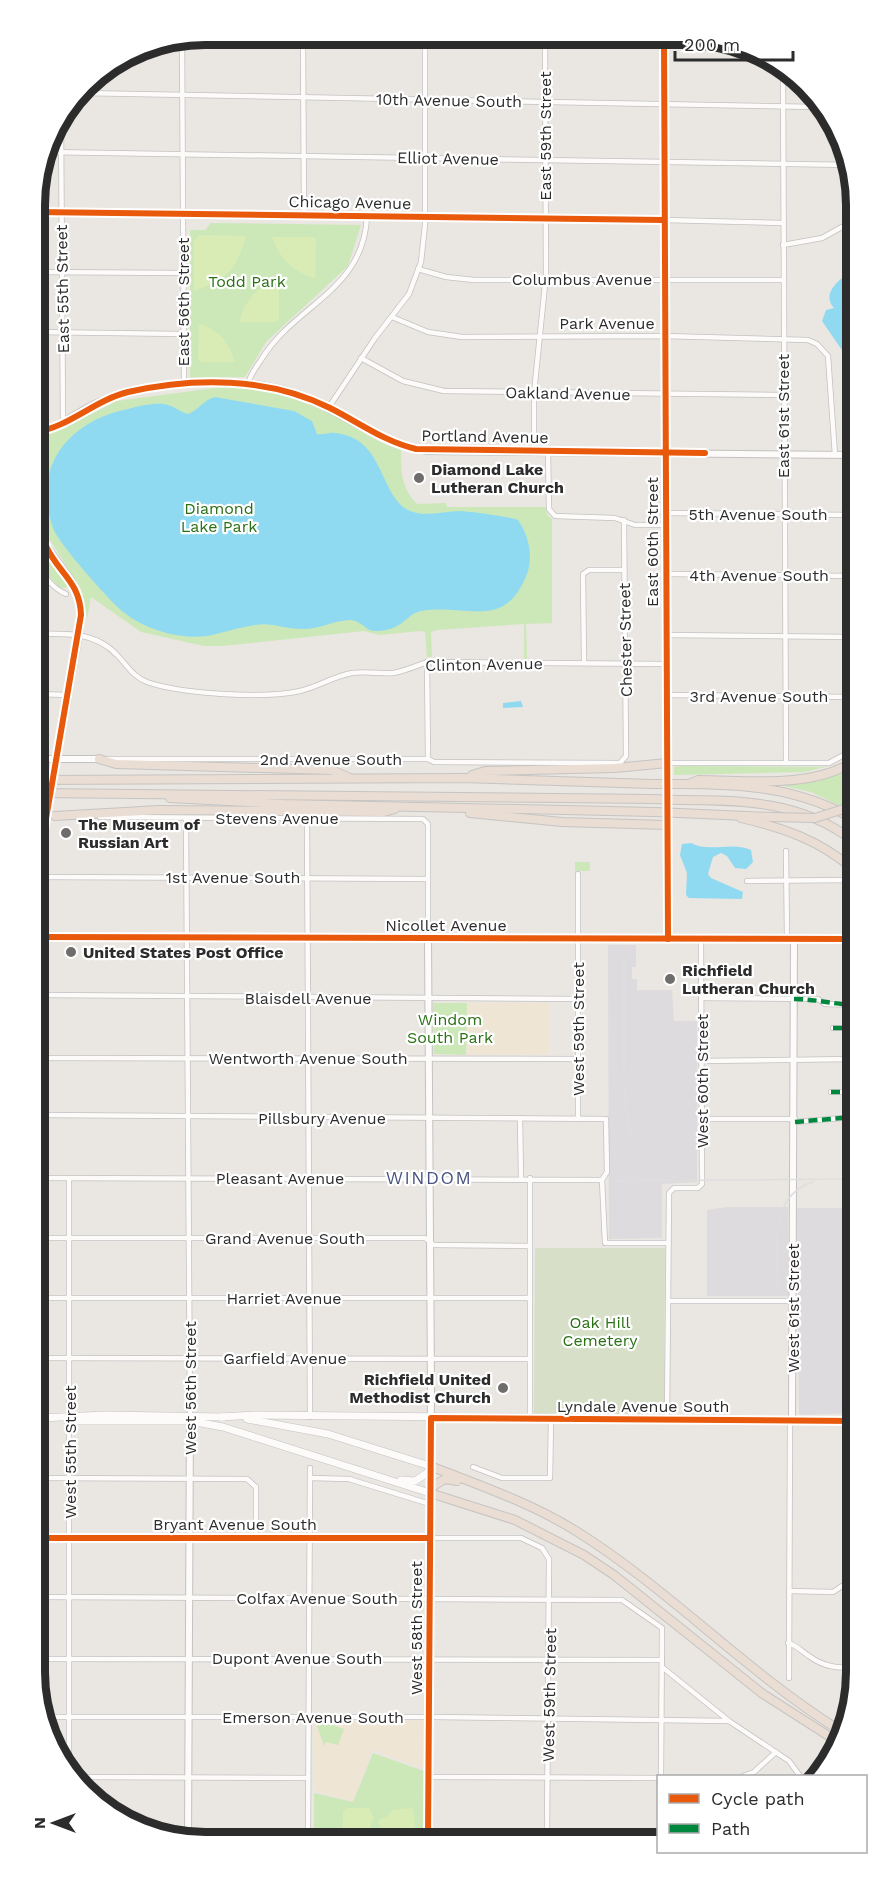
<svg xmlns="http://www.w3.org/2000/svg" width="891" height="1877" font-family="'Work Sans',sans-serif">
<rect width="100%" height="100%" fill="#eae6e1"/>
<g fill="#dddbdd">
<polygon points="608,945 636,945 636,967 632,967 632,979 637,979 637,990 672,990 674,1021 697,1021 697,1182 662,1184 662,1238 609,1239"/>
<polygon points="852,1183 854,1183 855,1413 802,1415 799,1414 797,1208 852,1208"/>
<polygon points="727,1207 788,1207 788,1296 707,1296 707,1210"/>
</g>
<g fill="#eee5d5">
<polygon points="467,1003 549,1003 549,1054 466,1055"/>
<polygon points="426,1720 425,1769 372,1750 353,1802 314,1791 313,1721"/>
</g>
<g fill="#cce8b8">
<polygon points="211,223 361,225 348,266 266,342 245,377 190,378 190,230 205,230"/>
<path d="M 222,387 C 263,388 302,398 338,418 C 359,430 378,443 401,450 C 401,471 401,488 417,504 L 446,503 L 447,507 L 546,507 L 547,515 L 552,519 L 552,623 L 526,624 L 527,659 L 524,659 L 524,624 L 437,630 L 431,632 L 432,657 L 427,657 L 425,632 L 420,631 L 379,635 L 364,631 L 223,646 L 204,646 L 141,632 L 91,597 L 87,619 L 81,589 L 50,540 L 36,440 L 38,436 L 63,428 L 117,401 Z"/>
<polygon points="36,520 44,552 36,559"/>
<polygon points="46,561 50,562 68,584 66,588 60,588 42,568 42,563"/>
<polygon points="837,764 805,772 674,775 674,767 681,766 821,767"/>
<polygon points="853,767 853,812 811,792 775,784 820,779"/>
<rect x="575" y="862" width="15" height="9"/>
<polygon points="433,1003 467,1003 466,1055 434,1054"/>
<polygon points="316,1723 327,1723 344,1729 338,1745 326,1742 324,1746"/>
<polygon points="373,1753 424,1771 424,1838 314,1839 314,1793 353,1802"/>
</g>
<polygon fill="#d7dfc8" points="535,1248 665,1248 664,1414 534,1414"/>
<g fill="#d9ecb5">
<path d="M 199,235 L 246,236 C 236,270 228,279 194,291 L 194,241 Z"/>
<path d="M 272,237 L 314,237 L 316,240 L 315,278 C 291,271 281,260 272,237 Z"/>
<path d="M 279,278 L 279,320 L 276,322 L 239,322 C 246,299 256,288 279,278 Z"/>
<path d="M 199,324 C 220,330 228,342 235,362 L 202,362 L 198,359 Z"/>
<polygon points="347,1808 369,1808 374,1818 369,1830 378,1830 378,1838 346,1838 343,1835 343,1811"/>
<polygon points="413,1808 416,1833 409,1838 385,1838 378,1821 388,1816 392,1810"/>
</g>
<g fill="#90daf1">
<path d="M 851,271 L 851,376 L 845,373 L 844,353 L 822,321 L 826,310 L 834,308 C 821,293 839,280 851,271 Z"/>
<path d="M 215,397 L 294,411 L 312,421 L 317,434 C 324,435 329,432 335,433 C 385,438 378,493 408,510 C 424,518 443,511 459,511 C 467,511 512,517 518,520 C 528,534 533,554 528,571 C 506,633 467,603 421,611 C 406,614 404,630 377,631 C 365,632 361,619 349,620 C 332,621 318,630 300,629 C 286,629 270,622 256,625 C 239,627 223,633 207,636 C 180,640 143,629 122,611 C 108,599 58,543 53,528 C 31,466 69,421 128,409 C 139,406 152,403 164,404 C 173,405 180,412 188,414 C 199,410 203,400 215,397 Z"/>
<polygon points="521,701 523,707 503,708 503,703"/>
<path d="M 691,843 C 709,853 732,841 751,850 L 753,862 L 746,869 L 735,868 L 727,856 L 721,853 L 713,857 L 708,874 L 711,878 L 743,892 L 742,899 L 689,898 L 686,895 L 687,873 L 680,855 L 682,844 Z"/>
</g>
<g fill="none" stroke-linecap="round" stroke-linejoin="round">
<g stroke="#c3c2c2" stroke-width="6">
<g id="minor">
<polyline points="198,36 737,47"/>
<polyline points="303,38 304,215"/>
<polyline points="182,39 184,384"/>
<polyline points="783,69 786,763"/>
<polyline points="80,93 817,107"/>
<polyline points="61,119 63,423"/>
<polyline points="46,152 851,165"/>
<polyline points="664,220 783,223"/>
<polyline points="783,245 822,238 851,222"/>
<polyline points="418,269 446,277 474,280 783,280"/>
<polyline points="35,272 183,273"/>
<polyline points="392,317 428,332 462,337 664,336 808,340 817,344 828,356 835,455"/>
<polyline points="35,332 183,334"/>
<polyline points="361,358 403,381 444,391 783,395"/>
<path d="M 248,384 C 250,375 256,367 261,360 C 295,304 364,291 367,216"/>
<polyline points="329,407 375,338 409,294 421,262 425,225 425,36"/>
<polyline points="534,451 534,393 546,275 545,37"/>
<polyline points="548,451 549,509 555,516 615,518 635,525 665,525"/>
<polyline points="665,513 852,515"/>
<polyline points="36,563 51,554"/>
<path d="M 37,563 C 44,576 52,588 66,594"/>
<polyline points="666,574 852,576"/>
<path d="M 36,634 C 66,633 96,632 117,655 C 128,666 132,676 147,682 C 181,694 265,699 300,691 C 318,687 334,676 352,673 C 365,671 379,674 393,673 C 405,671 416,666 427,662 L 666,664"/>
<polyline points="666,635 852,637"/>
<polyline points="427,662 428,759"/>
<polyline points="584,662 583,574 589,570 624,570"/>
<polyline points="37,694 68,695"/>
<polyline points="666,695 853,697"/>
<polyline points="107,759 428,759 434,762 620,763 626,756 624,520"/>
<polyline points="667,763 829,763 853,750"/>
<polyline points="100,817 423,819 428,824 428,938"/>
<polyline points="307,818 310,1417"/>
<polyline points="186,819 190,1416"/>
<polyline points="786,851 787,938"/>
<polyline points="578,874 578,1119"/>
<polyline points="37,877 428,879"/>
<polyline points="747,881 853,880"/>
<polyline points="38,995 578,999"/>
<polyline points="701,998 818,999 825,1004 854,1005"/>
<polyline points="833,1028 851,1028"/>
<polyline points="851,1028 851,1092"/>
<polyline points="38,1058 578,1059"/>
<polyline points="701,1061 854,1059"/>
<polyline points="831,1092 852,1092"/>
<polyline points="38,1115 606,1119 607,1172 602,1180 605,1243 668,1243"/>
<polyline points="520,1118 521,1178"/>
<polyline points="702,1119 795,1119"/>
<polyline points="795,1122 854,1117"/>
<polyline points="38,1178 602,1180"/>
<polyline points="69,1178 69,1763"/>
<polyline points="530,1178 530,1419"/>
<polyline points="39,1238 425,1238 434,1245 530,1246"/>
<polyline points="39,1298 530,1298"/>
<polyline points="668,1301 793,1301"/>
<polyline points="39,1358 530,1359"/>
<polyline points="667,1419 669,1193 674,1188 698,1188 702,1184 701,939"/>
<polyline points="473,1467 502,1478 550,1478 551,1419"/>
<polyline points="40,1478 247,1479 256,1487 256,1538"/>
<polyline points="310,1478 349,1479 430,1504"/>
<polyline points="40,1538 521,1538 542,1548 549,1559 547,1837"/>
<polyline points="789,1591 833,1592 845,1584 847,1487 855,1487"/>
<polyline points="40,1597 622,1600 662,1628 661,1776"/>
<path d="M 788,1643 C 798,1646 801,1651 809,1656 C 822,1666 840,1670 856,1666"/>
<polyline points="40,1659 662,1660"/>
<polyline points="662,1667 729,1721 789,1761 800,1776"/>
<polyline points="789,1678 790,1426 792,1421"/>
<polyline points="41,1717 433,1717 729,1721"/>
<polyline points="743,1776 754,1772 776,1752"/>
<polyline points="814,1776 818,1775"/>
<polyline points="78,1777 308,1778"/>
<polyline points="429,1777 658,1778"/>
<polyline points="170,1838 308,1838"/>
<polyline points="308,1839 310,1468"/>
</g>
</g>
<g stroke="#c3c2c2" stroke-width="8">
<g id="tertiary">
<polyline points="664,37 668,939"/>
<polyline points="35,212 664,220"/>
<path d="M 36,432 C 60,428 76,412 97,403 C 145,382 230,376 281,389 C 333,403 373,443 427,451 L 852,455"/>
<polyline points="36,472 46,545 71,580 81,605 79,634 56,764"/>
<polyline points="37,759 99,759"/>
<polyline points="37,871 48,811"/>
<polyline points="792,1421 794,938"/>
<polyline points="428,1838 431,1387 428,939"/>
<polyline points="188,1839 190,1417"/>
</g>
</g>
<g stroke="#c3c2c2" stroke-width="8">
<g id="secondary">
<polyline points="38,937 853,939"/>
<polyline points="221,1417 254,1415 855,1421"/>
<polyline points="39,1418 106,1415 224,1417"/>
<polyline points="70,1418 79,1421 190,1421 223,1427 430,1493"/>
<polyline points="247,1419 328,1434 430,1466"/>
<polyline points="401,1480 415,1481 430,1471"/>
</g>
</g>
<g stroke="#c6c4c2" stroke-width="10">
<g id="motorway">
<polyline points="99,759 116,764 332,770 348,777"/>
<polyline points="472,775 485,771 615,768 667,763"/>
<polyline points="37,780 463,778 653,784"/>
<path d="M 691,783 L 698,780 C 747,780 809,789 853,762"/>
<path d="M 679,784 C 741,784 799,787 853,819"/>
<polyline points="37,793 653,799"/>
<polyline points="170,798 282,804 654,812"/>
<path d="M 679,800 C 740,800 803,801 853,841"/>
<polyline points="470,813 562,822 667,825"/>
<polyline points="679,813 772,817"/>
<polyline points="55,816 159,810 384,812 395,809"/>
<path d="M 741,818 C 784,828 819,840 853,869"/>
<path d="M 430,1466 C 479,1485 531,1503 576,1531 C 669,1589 745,1671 839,1730"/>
<polyline points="430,1488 445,1479 457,1481"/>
<polyline points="430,1493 515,1520 584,1555 614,1575 763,1694 835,1740"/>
</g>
</g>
<use href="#minor" stroke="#fcfbfa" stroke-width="4.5"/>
<use href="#tertiary" stroke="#fcfbfa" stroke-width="6"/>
<use href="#secondary" stroke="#fcfbfa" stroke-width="7"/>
<use href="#motorway" stroke="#e9ddd4" stroke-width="8"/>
<g stroke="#dededf" stroke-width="1.5">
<polyline points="624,958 624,1071"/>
<path d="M 625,1086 C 625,1129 631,1160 676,1177"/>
<polyline points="613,1181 854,1179"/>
<path d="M 778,1293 C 778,1254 766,1196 813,1182"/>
</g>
<g stroke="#c3c2c2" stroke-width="8" stroke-linecap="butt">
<polyline id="tertiary-bridge" points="48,811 56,764"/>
</g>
<g stroke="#c6c4c2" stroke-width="10" stroke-linecap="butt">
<g id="motorway-bridge">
<polyline points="653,784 679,784"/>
<polyline points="653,799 679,800"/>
<polyline points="654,812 679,813"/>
<polyline points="772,817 815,818 853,806"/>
</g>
</g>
<use href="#tertiary-bridge" stroke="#fcfbfa" stroke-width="6"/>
<use href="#motorway-bridge" stroke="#e9ddd4" stroke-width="8"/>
<g stroke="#00873e" stroke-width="4.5" stroke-dasharray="9 4.5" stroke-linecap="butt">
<path d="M 794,999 C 815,999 832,1004 854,1005"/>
<polyline points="833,1028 854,1028"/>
<polyline points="851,1028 851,1092"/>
<polyline points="831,1092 854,1092"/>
<polyline points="795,1122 854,1117"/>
</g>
<g stroke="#fff" stroke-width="10">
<g id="cycleway">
<polyline points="664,37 668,939"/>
<polyline points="35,212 664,220"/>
<path d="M 36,432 C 69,427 95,400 128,392 C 194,377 268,377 330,408 C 360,423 383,441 416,449 L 705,453"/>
<path d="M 36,472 C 39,495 37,525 46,546 C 58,573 80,581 81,615 L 37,871"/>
<polyline points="38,937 853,939"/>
<polyline points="40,1538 430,1538"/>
<polyline points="428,1838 431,1418 855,1421"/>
</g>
</g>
<use href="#cycleway" stroke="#e8590c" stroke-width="6"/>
</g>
<g fill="#6e6d6b" stroke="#fff" stroke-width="2">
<circle cx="419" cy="478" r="6"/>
<circle cx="66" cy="833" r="6"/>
<circle cx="71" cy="952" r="6"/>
<circle cx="670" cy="979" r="6"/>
<circle cx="503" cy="1388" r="6"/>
</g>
<g text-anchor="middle" stroke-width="4.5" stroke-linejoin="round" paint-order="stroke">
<g font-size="16" fill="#2c2c2c" stroke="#fff">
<text transform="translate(449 100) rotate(1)" y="6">10th Avenue South</text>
<text transform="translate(545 136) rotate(-90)" y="6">East 59th Street</text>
<text transform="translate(448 158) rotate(1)" y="6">Elliot Avenue</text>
<text transform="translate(350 202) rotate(1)" y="6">Chicago Avenue</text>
<text x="582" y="285">Columbus Avenue</text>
<text transform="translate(62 289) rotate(-91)" y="6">East 55th Street</text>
<text transform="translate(183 302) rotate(-90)" y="6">East 56th Street</text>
<text x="607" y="329">Park Avenue</text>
<text transform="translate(568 393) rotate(1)" y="6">Oakland Avenue</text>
<text transform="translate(783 416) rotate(-90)" y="6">East 61st Street</text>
<text transform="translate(485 436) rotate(1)" y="6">Portland Avenue</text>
<text x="758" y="520">5th Avenue South</text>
<text transform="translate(652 542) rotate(-90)" y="6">East 60th Street</text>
<text x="759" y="581">4th Avenue South</text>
<text transform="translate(625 640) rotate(-91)" y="6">Chester Street</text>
<text transform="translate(484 664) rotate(-1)" y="6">Clinton Avenue</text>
<text x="759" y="702">3rd Avenue South</text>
<text x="331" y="765">2nd Avenue South</text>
<text x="277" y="824">Stevens Avenue</text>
<text x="233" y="883">1st Avenue South</text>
<text x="446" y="931">Nicollet Avenue</text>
<text x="308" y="1004">Blaisdell Avenue</text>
<text transform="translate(578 1029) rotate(-90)" y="6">West 59th Street</text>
<text x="308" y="1064">Wentworth Avenue South</text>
<text transform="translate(702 1081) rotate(-90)" y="6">West 60th Street</text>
<text x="322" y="1124">Pillsbury Avenue</text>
<text x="280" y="1184">Pleasant Avenue</text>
<text x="285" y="1244">Grand Avenue South</text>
<text x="284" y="1304">Harriet Avenue</text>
<text transform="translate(793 1308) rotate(-90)" y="6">West 61st Street</text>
<text x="285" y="1364">Garfield Avenue</text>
<text transform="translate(190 1388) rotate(-90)" y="6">West 56th Street</text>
<text x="643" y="1412">Lyndale Avenue South</text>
<text transform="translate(70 1452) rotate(-90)" y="6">West 55th Street</text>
<text x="235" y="1530">Bryant Avenue South</text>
<text x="317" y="1604">Colfax Avenue South</text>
<text transform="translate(416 1628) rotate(-90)" y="6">West 58th Street</text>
<text x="297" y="1664">Dupont Avenue South</text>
<text transform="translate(549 1695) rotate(-89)" y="6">West 59th Street</text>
<text x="313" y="1723">Emerson Avenue South</text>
</g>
<g font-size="16" fill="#2a7015" stroke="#fff">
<text x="247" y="287">Todd Park</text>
<text x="219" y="514">Diamond<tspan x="219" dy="18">Lake Park</tspan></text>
<text x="450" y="1025">Windom<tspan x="450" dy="18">South Park</tspan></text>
<text x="600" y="1328">Oak Hill<tspan x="600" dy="18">Cemetery</tspan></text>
</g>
<g font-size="16" font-weight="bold" fill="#2c2c2c" stroke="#fff" text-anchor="start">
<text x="431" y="475">Diamond Lake<tspan x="431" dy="18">Lutheran Church</tspan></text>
<text x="78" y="830">The Museum of<tspan x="78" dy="18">Russian Art</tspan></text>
<text x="83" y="958">United States Post Office</text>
<text x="682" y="976">Richfield<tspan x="682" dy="18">Lutheran Church</tspan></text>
<text x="491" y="1385" text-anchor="end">Richfield United<tspan x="491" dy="18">Methodist Church</tspan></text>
</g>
<g font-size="18" letter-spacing="1.5" fill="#485480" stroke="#fff">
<text x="429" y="1184">WINDOM</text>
</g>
</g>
<path d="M0 0H891V1877H0ZM205 45H686A160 160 0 0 1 846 205V1672A160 160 0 0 1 686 1832H205A160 160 0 0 1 45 1672V205A160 160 0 0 1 205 45Z" fill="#fff" fill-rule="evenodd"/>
<path fill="none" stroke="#2c2c2c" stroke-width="8" d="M205 45H686A160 160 0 0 1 846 205V1672A160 160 0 0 1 686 1832H205A160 160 0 0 1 45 1672V205A160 160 0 0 1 205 45Z"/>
<rect x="657" y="1775" width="210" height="78" fill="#ffffff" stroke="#ababab" stroke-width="1.5"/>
<rect x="669" y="1794" width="30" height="9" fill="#e8590c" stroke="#ababab" stroke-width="1.5"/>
<text x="711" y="1805" font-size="18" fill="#2c2c2c">Cycle path</text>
<rect x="669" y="1824" width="30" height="9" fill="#00873e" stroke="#ababab" stroke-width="1.5"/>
<text x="711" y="1835" font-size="18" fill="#2c2c2c">Path</text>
<g transform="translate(54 1823) rotate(270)" stroke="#ffffff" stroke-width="4.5" paint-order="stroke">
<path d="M0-4.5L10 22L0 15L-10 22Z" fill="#2c2c2c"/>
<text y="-9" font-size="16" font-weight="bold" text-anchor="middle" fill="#2c2c2c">N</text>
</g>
<path d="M675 51v9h118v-9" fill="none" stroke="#2c2c2c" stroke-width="3"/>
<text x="684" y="51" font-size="18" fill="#2c2c2c" stroke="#ffffff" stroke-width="4.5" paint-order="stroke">200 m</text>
</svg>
